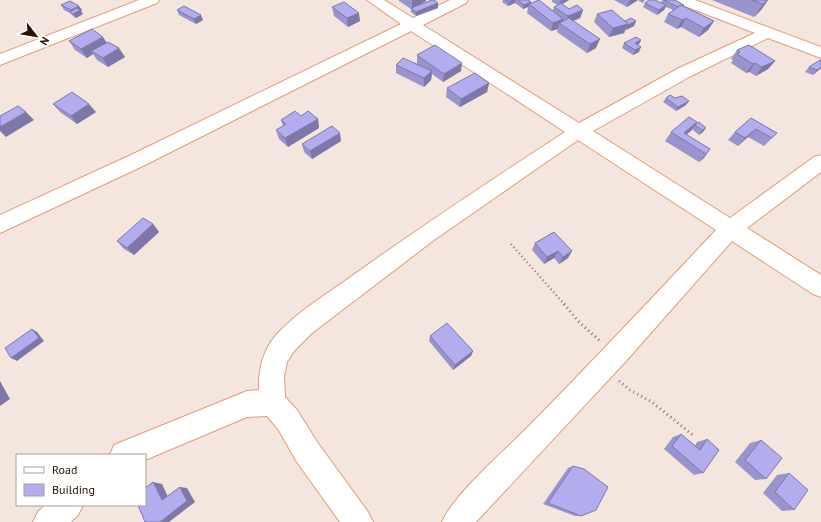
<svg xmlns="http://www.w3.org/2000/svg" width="821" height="522" font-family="'PT Sans',sans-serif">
<rect width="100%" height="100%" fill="#f4e6df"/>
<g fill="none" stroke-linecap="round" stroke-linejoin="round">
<g stroke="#df9d7a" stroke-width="2">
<g id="minor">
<polygon points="139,0 159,0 157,3 0,65 0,54"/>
<path d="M 367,0 L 384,0 L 413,18 L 450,0 L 468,0 L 466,3 L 423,25 L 579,123 L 679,68 L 755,33 L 677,3 L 675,0 L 695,0 L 821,47 L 821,58 L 768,38 L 691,76 L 593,131 L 730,218 L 814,157 L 821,155 L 821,172 L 747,228 L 821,275 L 821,297 L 813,294 L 732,241 L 626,361 L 476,522 L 442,522 C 454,494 504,451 527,428 C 591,363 653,297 716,230 L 578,140 L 434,240 L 312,333 L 294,351 L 287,362 L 284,376 L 285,397 L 297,410 L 317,442 L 368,512 L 373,522 L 340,522 L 297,462 L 278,429 L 267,416 L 247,417 L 145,460 L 145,455 L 110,455 L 114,445 L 247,391 L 259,390 C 258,371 263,349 277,334 C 300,309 332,291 359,271 C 426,223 496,177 565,132 L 411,31 L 145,165 L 0,233 L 0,215 L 131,155 L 401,24 Z"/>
<polygon points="45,505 83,505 78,515 71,522 33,522 38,512"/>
</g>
</g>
<polyline stroke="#88756b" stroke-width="2.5" stroke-dasharray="1 3" stroke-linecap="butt" points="511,244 565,305"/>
<g stroke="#88756b" stroke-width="3" stroke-dasharray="1 3.5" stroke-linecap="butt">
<polyline points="564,304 579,322 600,341"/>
<polyline points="619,381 630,390 652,402 694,436"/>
</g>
<use href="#minor" fill="#fff" fill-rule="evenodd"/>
</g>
<g fill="#9a94cd">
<polygon points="399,0 426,0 426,1 420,4 438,3 438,8 416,16 411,12 411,9 399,1"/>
<polygon points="503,0 528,0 531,2 530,3 553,10 554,7 558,5 552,2 552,0 569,0 562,4 569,9 583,10 580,18 573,21 596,48 587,53 557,32 558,29 551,31 527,13 528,7 523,9 515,3 508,6 502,2"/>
<polygon points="614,0 638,0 627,7"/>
<polygon points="639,0 645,0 643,3 639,1"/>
<polygon points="662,0 675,0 683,6 714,21 708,30 699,37 681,27 677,29 664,22 668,14 673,10 666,7 664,10 657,15 643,7 645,3 661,3"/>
<polygon points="712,0 768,0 761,10 754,17"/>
<polygon points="61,5 82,10 81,11 83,14 76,18 73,16 70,13 64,10"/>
<polygon points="332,7 360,21 348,27 334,16"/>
<polygon points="177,10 203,20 196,24 179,15"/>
<polygon points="597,14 625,21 636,21 634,26 626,30 625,30 624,33 609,37 594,22"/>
<polygon points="641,40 639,44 637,45 639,52 633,55 622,48 624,43"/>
<polygon points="69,41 106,42 125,57 108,67 97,60 93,54 87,58 75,50"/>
<polygon points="737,50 775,61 768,69 756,76 749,72 746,73 731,63 733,60 731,59"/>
<polygon points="417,55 461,71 443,82 432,74 431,80 424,87 396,73 396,65 417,64"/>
<polygon points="809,67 821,68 813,75 805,72"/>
<polygon points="489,83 487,92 460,107 446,97 447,88"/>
<polygon points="666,98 686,105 676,111 663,102"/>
<polygon points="53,104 96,112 77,124 60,112"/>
<polygon points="301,116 318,119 319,128 288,147 279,139 276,130 283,126 281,120"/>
<polygon points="751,118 777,133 764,146 748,137 738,146 728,140 735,132"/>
<polygon points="697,122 695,124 703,132 699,135 692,129 686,135 710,149 704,158 699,162 665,141 671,132"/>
<polygon points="341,141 312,159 304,152 302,144"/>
<polygon points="153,224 159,232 134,255 124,249 117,241"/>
<polygon points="535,243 572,251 568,258 559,264 554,258 544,264 532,250"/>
<polygon points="430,336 473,351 471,356 453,370 429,341"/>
<polygon points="681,434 695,446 697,442 707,439 703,473 694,475 664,449 673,437"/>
<polygon points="761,440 766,479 755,480 735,462 750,443"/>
<polygon points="573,466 581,516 575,516 543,504 568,468"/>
<polygon points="789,473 794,510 782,511 763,493 777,475"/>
</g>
<g fill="#7d78a7">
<polygon points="412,0 426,0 426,1 412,9"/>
<polygon points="513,0 516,0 515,3 508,6 509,2"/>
<polygon points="563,0 569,0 559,6 560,1"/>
<polygon points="630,0 638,0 627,7"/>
<polygon points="767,0 768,0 761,10 754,17 763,4"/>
<polygon points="531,2 530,4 529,4 528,7 523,9 524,5"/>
<polygon points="438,3 438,8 416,16 416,12"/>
<polygon points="666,5 664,10 657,15 659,10"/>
<polygon points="79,6 82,10 81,11 83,14 76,18 71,10"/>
<polygon points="583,10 580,18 565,25 568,16"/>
<polygon points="359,13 360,21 348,27 347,18"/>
<polygon points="201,15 203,20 196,24 194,19"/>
<polygon points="686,18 681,27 677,29 682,20"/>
<polygon points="563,19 562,25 559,23 558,29 551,31 553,23"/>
<polygon points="636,21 634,26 626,30 628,25"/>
<polygon points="714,21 708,30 699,37 704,28"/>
<polygon points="628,24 624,33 609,37 613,28"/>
<polygon points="103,37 109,46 91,51 93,54 87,58 81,49"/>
<polygon points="600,39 596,48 587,53 590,44"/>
<polygon points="641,40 639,44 632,47 635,43"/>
<polygon points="641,47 639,52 633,55 635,50"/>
<polygon points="119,48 125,57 108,67 103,58"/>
<polygon points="775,61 768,69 756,76 762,67"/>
<polygon points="462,63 461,71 443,82 444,74"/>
<polygon points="755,63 749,72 746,73 753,64"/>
<polygon points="821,67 821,68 813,75 817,70"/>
<polygon points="432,71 431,80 424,87 424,78"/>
<polygon points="489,83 487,92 460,107 461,99"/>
<polygon points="689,101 686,105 676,111 678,107"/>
<polygon points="89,104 96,112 77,124 71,116"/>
<polygon points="26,112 34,120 6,137 0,131 0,127"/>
<polygon points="318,119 319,128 288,147 285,138"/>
<polygon points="697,122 691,131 681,139 684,133"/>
<polygon points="706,128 703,132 699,135 702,130"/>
<polygon points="756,129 748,137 738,146 745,138"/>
<polygon points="340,133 341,141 312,159 310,151"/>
<polygon points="710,149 704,158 699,162 706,154"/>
<polygon points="153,224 159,232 134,255 127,248"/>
<polygon points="558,251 554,258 544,264 547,257"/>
<polygon points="572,251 568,258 559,264 563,257"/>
<polygon points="32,329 37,332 44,341 17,361 11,358"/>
<polygon points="473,351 471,356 453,370 455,365"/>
<polygon points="0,381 10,399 0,406"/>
<polygon points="153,482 162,484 170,501 162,500"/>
<polygon points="180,487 187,488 195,502 169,522 160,522"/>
</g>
<g fill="#b3acee" stroke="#7d78a7">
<polygon points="432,0 434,0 438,3 416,12 411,8"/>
<polygon points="506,0 513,0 509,2"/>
<polygon points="518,0 528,0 531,2 524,5"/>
<polygon points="539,0 563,19 553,23 529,4"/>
<polygon points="649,0 655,0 666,5 659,10 645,3"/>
<polygon points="664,0 675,0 684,5 682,6 681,5 678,7"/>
<polygon points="752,0 767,0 763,4"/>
<polygon points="70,1 79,6 71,10 61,5"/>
<polygon points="344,2 359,13 347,18 332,7"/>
<polygon points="561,3 569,9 577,5 583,10 568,16 554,7"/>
<polygon points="681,5 714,21 704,28 686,18 682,20 668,14"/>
<polygon points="184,6 201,15 194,19 177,10"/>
<polygon points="77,8 80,10 73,14 70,12"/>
<polygon points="612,10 628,24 613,28 597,14"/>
<polygon points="569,18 600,39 590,44 559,23"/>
<polygon points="631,18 636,21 628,25 627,25 628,24 625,21"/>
<polygon points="92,29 103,37 81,49 69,41"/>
<polygon points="636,37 641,40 635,43 641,47 635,50 624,43"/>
<polygon points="108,42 119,48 103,58 91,51"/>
<polygon points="435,45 462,63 444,74 417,55"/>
<polygon points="749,45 775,61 762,67 755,63 753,64 737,54 740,52 737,50"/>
<polygon points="403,58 432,71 424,78 396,65"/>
<polygon points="820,60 821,60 821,67 817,70 809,67"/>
<polygon points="475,73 489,83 461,99 447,88"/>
<polygon points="72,92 89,104 71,116 53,104"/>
<polygon points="670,95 675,98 682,96 689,101 678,107 666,98"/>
<polygon points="18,106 26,112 0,127 0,116"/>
<polygon points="295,111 301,116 308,111 318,119 285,138 276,130 286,124 281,120"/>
<polygon points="689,117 697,122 684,133 710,149 706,154 671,132"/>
<polygon points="751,118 777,133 772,138 756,129 745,138 735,132"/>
<polygon points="699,122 706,128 702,130 695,125"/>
<polygon points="332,126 340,133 310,151 302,144"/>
<polygon points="143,218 153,224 127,248 117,241"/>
<polygon points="554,232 572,251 563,257 558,251 547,257 535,243"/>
<polygon points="447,323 473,351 455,365 430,336"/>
<polygon points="32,329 39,338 11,358 5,348"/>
<polygon points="681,434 700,450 707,439 719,450 703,473 672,446"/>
<polygon points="761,440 782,458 766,479 745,460"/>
<polygon points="573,466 584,469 608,487 596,510 581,516 548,503"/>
<polygon points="789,473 808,490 794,510 775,492"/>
<polygon points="153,482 162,500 180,487 187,501 160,522 145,522 138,505 145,505 145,488"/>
</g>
<rect x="16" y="454" width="130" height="52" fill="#ffffff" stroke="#a99f9a"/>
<rect x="24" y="467" width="20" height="6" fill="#ffffff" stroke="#a99f9a"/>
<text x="52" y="474" font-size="12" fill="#281003">Road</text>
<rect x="24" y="484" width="20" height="12" fill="#b3acee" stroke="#a99f9a"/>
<text x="52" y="494" font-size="12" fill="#281003">Building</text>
<g transform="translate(36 36) rotate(121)" stroke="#ffffff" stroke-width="3" paint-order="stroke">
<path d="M0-3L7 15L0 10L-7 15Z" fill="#281003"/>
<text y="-6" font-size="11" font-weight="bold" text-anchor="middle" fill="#281003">N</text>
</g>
</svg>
